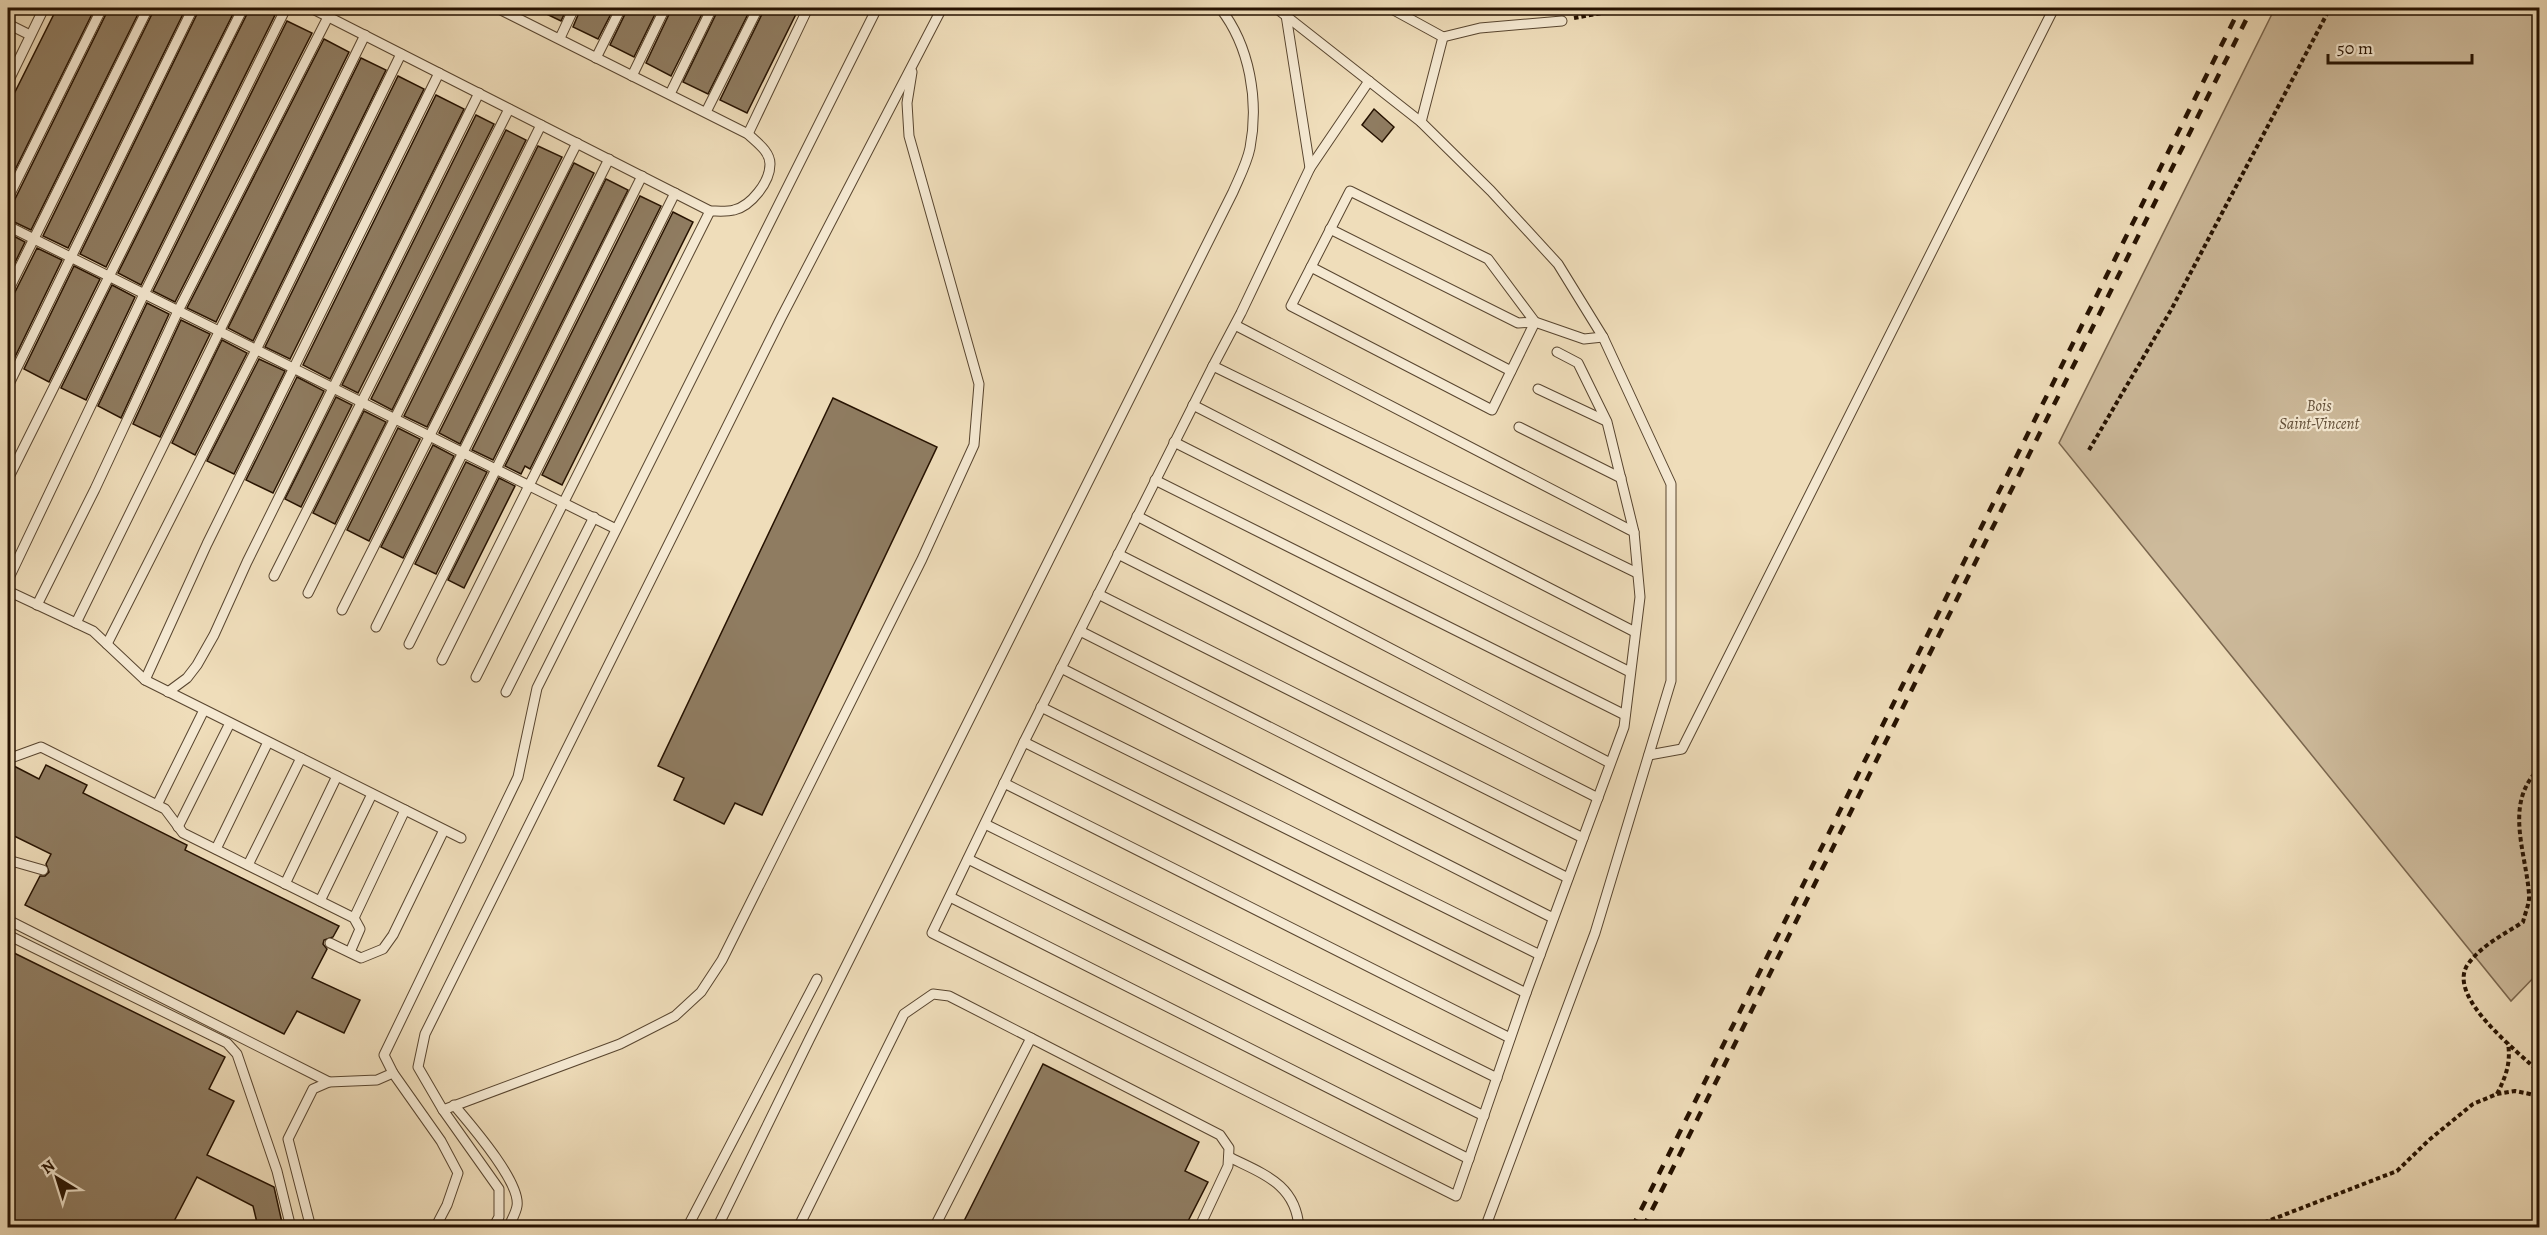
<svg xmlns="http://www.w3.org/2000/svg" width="2547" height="1235" font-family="Alegreya,serif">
<rect width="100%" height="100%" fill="#efddba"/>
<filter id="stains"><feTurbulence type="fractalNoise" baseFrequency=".00333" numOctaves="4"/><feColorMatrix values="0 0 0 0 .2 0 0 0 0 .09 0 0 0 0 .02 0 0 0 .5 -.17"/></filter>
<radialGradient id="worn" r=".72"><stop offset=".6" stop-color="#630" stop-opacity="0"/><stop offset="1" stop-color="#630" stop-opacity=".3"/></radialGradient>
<polygon fill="#cdba9b" stroke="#7a664e" stroke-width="1.5" points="2275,8 2539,8 2540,971 2511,1001 2059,443"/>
<g fill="#8f7c61" stroke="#261201" stroke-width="1.5">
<polygon points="57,8 95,8 8,184 8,106"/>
<polygon points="109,8 141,8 31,230 8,219 8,205 14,201"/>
<polygon points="155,8 186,8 68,248 43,236"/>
<polygon points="200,8 236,8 106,267 80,254"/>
<polygon points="250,8 260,8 275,15 141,285 118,273"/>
<polygon points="534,8 567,8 561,21"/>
<polygon points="581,8 614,8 598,39 573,27"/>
<polygon points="628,8 658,8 634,57 610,45"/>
<polygon points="672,8 705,8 671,76 646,63"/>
<polygon points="719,8 751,8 708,94 683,82"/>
<polygon points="765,8 799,8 747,113 720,100"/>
<polygon points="287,21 312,33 175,302 153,291"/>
<polygon points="324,39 349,52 216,322 187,308"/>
<polygon points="361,58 386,70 253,341 228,328"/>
<polygon points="398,76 424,89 290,359 265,347"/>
<polygon points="436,95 464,109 330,379 303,365"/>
<polygon points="1374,109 1394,127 1382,142 1362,125"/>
<polygon points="476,115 494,124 358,393 342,385"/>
<polygon points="506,130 526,140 392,410 371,399"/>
<polygon points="538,146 562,157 427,427 404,416"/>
<polygon points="574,163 594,173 460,444 439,433"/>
<polygon points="606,179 628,190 493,460 472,450"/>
<polygon points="640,196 661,206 530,469 525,466 521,474 505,466"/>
<polygon points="673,212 693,222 562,485 542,475"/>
<polygon points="8,233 25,242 8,277"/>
<polygon points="37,248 62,260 12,363 8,361 8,298 14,294"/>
<polygon points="74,266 100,279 49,382 24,369"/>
<polygon points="112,285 135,297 86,400 61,388"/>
<polygon points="147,303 169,314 121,418 98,406"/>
<polygon points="181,320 210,334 160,437 133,424"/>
<polygon points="222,340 247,353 195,455 172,443"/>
<polygon points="259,359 285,371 234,474 207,461"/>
<polygon points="297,377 324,391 273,493 246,480"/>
<polygon points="336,397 352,405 301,507 285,499"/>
<polygon points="833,398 937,447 762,815 735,803 724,824 674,800 684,778 658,766"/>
<polygon points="364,411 386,422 335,524 313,513"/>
<polygon points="398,428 420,439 369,541 347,530"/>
<polygon points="433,445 454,456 403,558 381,547"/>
<polygon points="466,462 487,472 436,574 415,564"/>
<polygon points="499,478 515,486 464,588 448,580"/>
<polygon points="12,765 39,779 46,765 87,785 83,793 187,845 185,850 339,926 333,937 324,940 323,944 327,949 312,978 360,1000 344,1033 297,1011 284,1034 25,905 40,876 45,876 49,872 46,864 51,854 8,833 8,776"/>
<polygon points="8,950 225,1057 209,1089 234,1101 207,1155 274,1187 283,1227 258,1227 253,1206 197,1177 171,1227 8,1227"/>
<polygon points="1043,1064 1199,1142 1185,1171 1208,1182 1185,1227 961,1227"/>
</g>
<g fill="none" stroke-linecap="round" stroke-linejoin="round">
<g stroke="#58452f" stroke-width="11">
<g id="service">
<path d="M 311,8 L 710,211 C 717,211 727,212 734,210 C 751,206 770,182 770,164 C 770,151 756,142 748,134 L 497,8"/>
<polyline points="1276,8 1421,122 1491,191 1558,264 1603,337 1671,484 1671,681 1595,933 1485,1228"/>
<polyline points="1390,8 1443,37 1421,122"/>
<polyline points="1286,15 1310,168"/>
<polyline points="8,24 30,35"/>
<polyline points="1443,37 1480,28 1562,21"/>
<polyline points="560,38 574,8"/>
<polyline points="596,58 621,8"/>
<polyline points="632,76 665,8"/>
<polyline points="8,82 44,8"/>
<polyline points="670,94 712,8"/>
<polyline points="706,112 758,8"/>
<polyline points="748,134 808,8"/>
<polygon points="1350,191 1488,259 1535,322 1492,410 1291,306"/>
<polyline points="8,198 102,8"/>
<polyline points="8,226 616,529"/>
<polyline points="1330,229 1518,323 1535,322 1584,339 1603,337"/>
<polyline points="1311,267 1511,371"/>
<polyline points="8,291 148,8"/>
<polyline points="1235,325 1634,532 1640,597 1624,727 1526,993 1456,1196 932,933 1024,742 1213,366 1241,313 1310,168 1369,81"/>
<polyline points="1557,352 1578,363 1607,422 1634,532"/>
<polyline points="1213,366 1637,573"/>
<polyline points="8,386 193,8"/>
<polyline points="1538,389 1606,421"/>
<polyline points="1193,405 1635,632"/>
<polyline points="1519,427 1621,478"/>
<polyline points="1174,442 1630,672"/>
<polyline points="8,479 243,8"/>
<polyline points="1155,480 1625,715"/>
<polyline points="1137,516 1610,763"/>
<polyline points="1118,554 1598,798"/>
<polyline points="274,576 509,109"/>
<polyline points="8,580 144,294 286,8"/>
<polyline points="8,591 93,631 145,680 461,838"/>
<polyline points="308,593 541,125"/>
<polyline points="1098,594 1583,838"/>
<polyline points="37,605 95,489 178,311 328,17"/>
<polyline points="342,610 577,143"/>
<polyline points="76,623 365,35"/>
<polyline points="376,627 609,159"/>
<polyline points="1080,631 1568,878"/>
<polyline points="107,644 256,350 401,54"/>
<polyline points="409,644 642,176"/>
<polyline points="442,660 675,193"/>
<polyline points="1061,668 1553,918"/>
<polyline points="476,677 710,211"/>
<polyline points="145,680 207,544 439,73"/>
<polyline points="168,692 187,678 197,665 214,635 247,562 479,93"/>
<polyline points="506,692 594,517"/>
<polyline points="1041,707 1540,955"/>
<polyline points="1024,742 1526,993"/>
<polyline points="1649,755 1682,749 2054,8"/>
<polyline points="8,759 41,747 165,809 183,833 354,918 360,929 350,952"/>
<polyline points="1004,783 1510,1038"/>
<polyline points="157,805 204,710"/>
<polyline points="985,824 1497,1078"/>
<polyline points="178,827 230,723"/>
<polyline points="216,849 268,742"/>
<polyline points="968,859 1484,1116"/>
<polyline points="8,860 43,870"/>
<polyline points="248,865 301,758"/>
<polyline points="285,884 337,776"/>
<polyline points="950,897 1469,1159"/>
<polyline points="320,901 372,794"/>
<polyline points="354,918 405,810"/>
<polyline points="8,920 329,1082"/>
<polyline points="8,935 227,1043 237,1054 277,1171 291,1228"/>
<polyline points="330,943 361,958 383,949 393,935 444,830"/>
<polyline points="393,1073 384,1055 518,777 537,688 877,8"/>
<path d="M 454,1105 C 470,1124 521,1182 517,1206 C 516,1213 511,1221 508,1228"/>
<polyline points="443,1110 620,1044 675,1016 701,992 722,960 922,559 974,445 979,384 909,136 907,103 912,72"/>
<path d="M 1229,1157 C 1263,1174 1296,1184 1299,1228"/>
<polyline points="311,1228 288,1139 313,1089 329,1082 377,1080 393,1073 441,1141 458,1173 447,1205 435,1228"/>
<polyline points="493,1228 499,1217 499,1189 443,1110 418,1067 425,1034 781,318 942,8"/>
<polyline points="687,1228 817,979"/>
<path d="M 717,1228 L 809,1040 L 1233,192 C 1239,178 1247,163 1250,148 C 1259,101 1250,46 1220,8"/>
<polyline points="798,1228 904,1014 933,994 949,996 1031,1038"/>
<polyline points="934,1228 1031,1038 1220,1135 1229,1148 1228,1166 1199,1228"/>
</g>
</g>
<g stroke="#261201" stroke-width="4" stroke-dasharray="4.5 3" stroke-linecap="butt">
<polyline points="1574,18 1629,8"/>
<polyline points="2089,450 2171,310 2330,8"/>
<path d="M 2540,768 C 2503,802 2526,852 2529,894 C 2530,903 2525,913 2523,922 C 2503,935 2482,945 2468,964 C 2445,997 2519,1052 2540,1073"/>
<path d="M 2497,1094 C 2506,1076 2511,1063 2508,1043"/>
<polyline points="2250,1228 2397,1171 2429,1140 2473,1104 2497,1094 2515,1091 2540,1096"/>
</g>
<use href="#service" stroke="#f5e9d2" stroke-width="9"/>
<g stroke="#261201" stroke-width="4.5" stroke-dasharray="10 10" stroke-linecap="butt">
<polyline points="1632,1228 2240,8"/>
<polyline points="1643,1228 2252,8"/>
</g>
</g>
<g text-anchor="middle" stroke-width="4.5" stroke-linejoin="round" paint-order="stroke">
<g font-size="16" font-style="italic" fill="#604d37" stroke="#f5e9d2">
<text x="2319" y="411">Bois<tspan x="2319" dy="18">Saint-Vincent</tspan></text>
</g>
</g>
<rect width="2547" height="1235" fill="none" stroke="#efddba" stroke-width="30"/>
<rect x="9" y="9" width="2529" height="1217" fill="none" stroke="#261201" stroke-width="3"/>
<rect x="15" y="15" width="2517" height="1205" fill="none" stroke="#261201" stroke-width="1.5"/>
<g transform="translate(57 1178) rotate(322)" stroke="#f5e9d2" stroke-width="4.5" paint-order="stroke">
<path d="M0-4.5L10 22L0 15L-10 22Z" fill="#261201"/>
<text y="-9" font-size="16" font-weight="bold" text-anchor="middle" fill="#261201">N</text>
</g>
<path d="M2328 54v9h144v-9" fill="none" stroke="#261201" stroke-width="3"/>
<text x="2337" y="54" font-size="18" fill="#261201" stroke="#f5e9d2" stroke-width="4.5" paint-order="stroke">50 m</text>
<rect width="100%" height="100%" filter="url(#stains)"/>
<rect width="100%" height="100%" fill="url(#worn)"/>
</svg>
